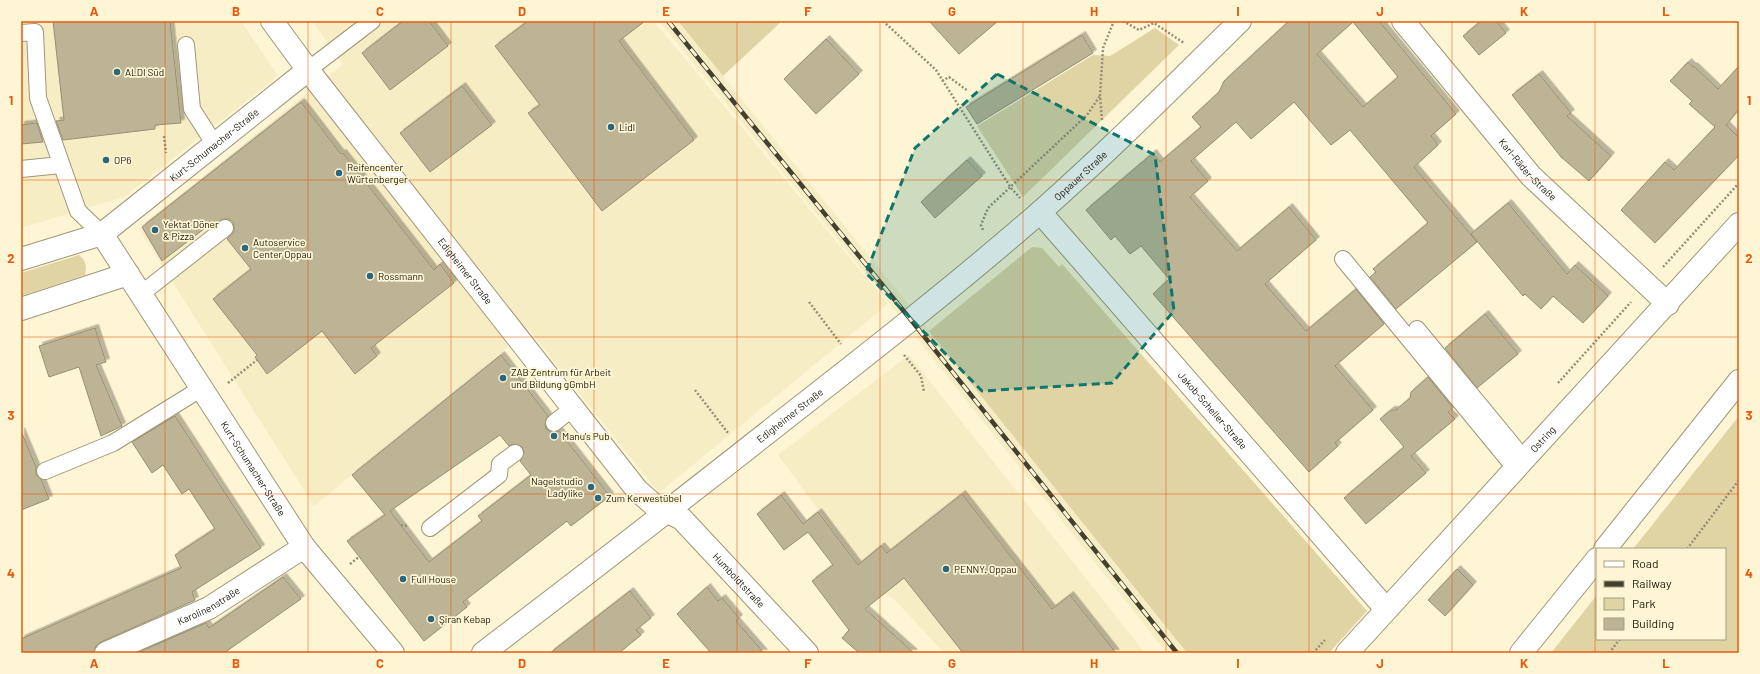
<svg xmlns="http://www.w3.org/2000/svg" width="1760" height="674" font-family="Barlow,sans-serif">
<defs>
<filter id="shadow"><feDropShadow dx="3.5" dy="-3.5" stdDeviation="0" flood-color="#0004"/></filter>
</defs>
<rect width="100%" height="100%" fill="#fdf5d4"/>
<g fill="#f7edc4">
<polygon points="21,21 241,21 278,76 124,197 21,228"/>
<polygon points="312,21 654,21 888,304 659,493 529,330 314,506 139,229 343,64"/>
<polygon points="659,21 678,21 900,294 1187,653 1167,653 889,303"/>
<polygon points="909,355 1145,653 944,653 895,600 877,590 778,455"/>
</g>
<g fill="#e0d4a4">
<polygon points="678,21 782,21 723,76"/>
<polygon points="1155,28 1179,45 1023,197 977,126 1093,55 1110,56"/>
<polygon points="1032,247 1042,248 1059,267 1062,264 1367,611 1329,653 1187,653 929,331"/>
<path d="M 79,255 C 86,261 87,266 85,275 L 21,296 L 21,273 Z"/>
<polygon points="1739,416 1739,653 1551,653 1597,595 1597,639 1725,639 1725,549 1633,549"/>
</g>
<g fill="#bcb494" stroke="#978f71" fill-rule="evenodd" filter="url(#shadow)">
<polygon points="53,21 170,21 181,123 155,125 155,129 63,140 56,121 64,120"/>
<polygon points="403,21 429,21 448,46 390,90 362,53"/>
<polygon points="528,21 645,21 619,41 694,140 602,211 528,113 540,105 495,46"/>
<polygon points="929,21 998,21 959,54"/>
<path d="M 1289,21 L 1379,21 L 1456,114 L 1431,136 L 1438,145 L 1414,167 L 1477,242 L 1396,309 L 1370,277 L 1376,272 L 1373,269 L 1428,223 L 1350,130 L 1331,145 L 1294,102 L 1251,139 L 1236,122 L 1191,161 L 1208,181 L 1190,197 L 1237,251 L 1289,207 L 1316,240 L 1265,284 L 1306,331 L 1356,289 L 1384,324 L 1335,366 L 1373,410 L 1335,443 L 1338,446 L 1309,472 L 1153,294 L 1169,279 L 1141,246 L 1130,254 L 1115,236 L 1111,240 L 1086,210 L 1153,153 L 1160,162 L 1201,127 L 1192,117 L 1219,92 L 1224,81 ZM 1353,22 L 1398,77 L 1363,107 L 1317,54 Z"/>
<polygon points="1481,21 1496,21 1506,33 1479,55 1463,36"/>
<polygon points="1082,35 1093,53 977,124 966,107"/>
<polygon points="826,39 859,74 816,114 784,79"/>
<polygon points="1688,62 1693,67 1694,66 1718,89 1739,66 1739,109 1726,125 1739,138 1739,155 1655,243 1621,210 1665,162 1674,170 1715,127 1689,104 1692,101 1670,81"/>
<polygon points="1539,74 1571,113 1567,116 1611,156 1589,181 1561,157 1512,95"/>
<polygon points="462,86 492,125 430,172 400,133"/>
<polygon points="301,102 341,154 343,153 434,270 440,264 454,283 371,348 377,356 355,374 322,331 267,374 255,357 257,355 213,299 251,269 227,239 234,232 234,227 233,222 229,219 223,219 215,224 213,222 162,261 142,227"/>
<polygon points="37,123 43,142 21,144 21,125"/>
<polygon points="967,160 982,176 935,218 921,202"/>
<polygon points="1508,203 1567,274 1575,265 1608,296 1583,323 1553,296 1541,309 1525,294 1523,296 1471,234"/>
<polygon points="1485,314 1518,354 1477,388 1445,348"/>
<polygon points="95,328 106,362 96,365 122,426 101,436 79,367 49,377 39,346"/>
<path d="M 501,355 L 548,416 L 545,424 L 546,429 L 551,432 L 559,431 L 610,496 L 571,526 L 567,521 L 463,602 L 467,607 L 424,641 L 347,541 L 385,515 L 352,475 ZM 500,435 L 509,446 L 514,444 L 522,447 L 524,452 L 520,461 L 531,475 L 478,516 L 482,521 L 429,562 L 390,511 Z"/>
<polygon points="1428,377 1453,408 1448,412 1455,419 1411,456 1426,473 1366,524 1344,498 1404,447 1380,419 1391,410 1396,410 1410,398 1411,392"/>
<polygon points="175,416 261,548 192,592 195,600 101,642 96,646 94,653 21,653 21,639 181,568 175,555 215,529 189,489 182,494 163,465 152,473 132,442"/>
<polygon points="21,431 36,467 36,475 41,479 49,499 21,510"/>
<polygon points="962,494 1052,609 1070,595 1116,653 963,653 904,578 865,609 914,653 859,653 842,638 849,630 812,581 833,565 808,532 784,550 757,514 781,495 803,524 818,512 858,565 881,546 887,553"/>
<polygon points="1457,569 1473,585 1445,616 1428,600"/>
<polygon points="283,577 301,599 224,653 137,653 206,623 209,628"/>
<polygon points="707,587 718,601 722,598 739,618 736,621 764,653 711,653 677,614"/>
<polygon points="630,591 651,618 636,630 641,635 619,653 550,653"/>
</g>
<g fill="none" stroke-linecap="round" stroke-linejoin="round">
<g stroke="#9e9778" stroke-width="18">
<g id="lane">
<polyline points="21,33 35,32 38,98 78,211 102,234"/>
<polyline points="186,45 192,109 215,145"/>
<polyline points="308,70 372,21"/>
<polyline points="21,169 61,165"/>
<polyline points="1343,259 1515,468"/>
<polyline points="141,294 225,228"/>
<polyline points="1417,329 1524,459"/>
<polyline points="554,423 573,408"/>
<polyline points="45,471 113,443 202,388"/>
<polyline points="430,528 499,475 500,464 515,453"/>
</g>
</g>
<g stroke="#9e9778" stroke-width="24">
<g id="street">
<path id="s1" d="M 272,21 L 308,70 L 637,490 L 654,505 L 682,519 L 807,653"/>
<path id="s2" d="M 1403,21 L 1531,176 L 1668,304"/>
<path id="s3" d="M 1040,212 L 1386,609"/>
<path id="s4" d="M 102,234 L 304,547 L 393,653"/>
<path id="s5" d="M 21,259 L 102,234 L 308,70"/>
<polyline points="21,309 128,274"/>
<path id="s6" d="M 106,653 L 209,608 L 304,547"/>
<path id="s7" d="M 483,653 C 583,577 682,500 781,422 C 868,354 955,286 1039,213 C 1108,152 1174,86 1240,21"/>
<path id="s8" d="M 1347,653 L 1739,224"/>
</g>
</g>
<g stroke="#9e9778" stroke-width="24">
<g id="secondary">
<polyline points="1605,549 1739,381"/>
<polyline points="1521,653 1597,559"/>
</g>
</g>
<g stroke="#958f78" stroke-width="2.5" stroke-dasharray="2 2" stroke-linecap="butt">
<polyline points="883,21 936,70 1011,188 1020,198"/>
<polyline points="1123,21 1139,30 1154,23 1184,43"/>
<polyline points="942,81 949,77 968,91"/>
<polyline points="1102,120 1100,96 1103,48 1114,21"/>
<polyline points="164,136 166,153"/>
<polyline points="983,230 981,225 988,208 1087,115 1100,96"/>
<polyline points="1663,267 1739,183"/>
<polyline points="809,302 841,344"/>
<polyline points="904,355 921,376 924,392"/>
<polyline points="228,383 257,360"/>
<polyline points="1558,383 1631,302"/>
<polyline points="695,390 728,433"/>
<polyline points="401,525 408,526"/>
<polyline points="1687,549 1739,480"/>
<polyline points="350,564 359,557"/>
<polyline points="1313,653 1325,640"/>
<polyline points="1609,653 1620,639"/>
</g>
<use href="#lane" stroke="#fff" stroke-width="16"/>
<use href="#street" stroke="#fff" stroke-width="22"/>
<use href="#secondary" stroke="#fff" stroke-width="22"/>
<g stroke="#444030" stroke-width="4.5">
<polyline id="rail" points="668,21 911,320 1177,653"/>
</g>
<use href="#rail" stroke="#fdf5d4" stroke-width="3" stroke-dasharray="9" stroke-linecap="butt"/>
</g>
<path fill="#0f766e" fill-opacity="0.2" stroke="#0f766e" stroke-width="3" stroke-dasharray="8 5" stroke-linejoin="round" d="M 997,74 L 1155,155 L 1174,311 L 1112,383 L 982,391 L 866,273 L 915,148 Z"/>
<path fill="none" stroke="#e8590c" stroke-width="1" stroke-opacity="0.55" d="M 165,21 L 165,653M 308,21 L 308,653M 451,21 L 451,653M 594,21 L 594,653M 737,21 L 737,653M 880,21 L 880,653M 1023,21 L 1023,653M 1166,21 L 1166,653M 1309,21 L 1309,653M 1452,21 L 1452,653M 1595,21 L 1595,653M 21,180 L 1739,180M 21,337 L 1739,337M 21,494 L 1739,494"/>
<g fill="#28677c" stroke="#fdf5d4" stroke-width="1.5">
<circle cx="117" cy="72" r="4"/>
<circle cx="611" cy="127" r="4"/>
<circle cx="106" cy="160" r="4"/>
<circle cx="339" cy="173" r="4"/>
<circle cx="155" cy="230" r="4"/>
<circle cx="245" cy="248" r="4"/>
<circle cx="370" cy="276" r="4"/>
<circle cx="503" cy="378" r="4"/>
<circle cx="554" cy="436" r="4"/>
<circle cx="591" cy="487" r="4"/>
<circle cx="598" cy="498" r="4"/>
<circle cx="946" cy="569" r="4"/>
<circle cx="403" cy="579" r="4"/>
<circle cx="431" cy="619" r="4"/>
</g>
<g text-anchor="middle" stroke-width="3.5" stroke-linejoin="round" paint-order="stroke">
<g font-size="10" fill="#1b180c" stroke="#fdf5d4" text-anchor="start">
<text x="125" y="76">ALDI Süd</text>
<text x="619" y="131">Lidl</text>
<text x="114" y="164">OP6</text>
<text x="347" y="171">Reifencenter<tspan x="347" dy="12">Würtenberger</tspan></text>
<text x="163" y="228">Yektat Döner<tspan x="163" dy="12">&amp; Pizza</tspan></text>
<text x="253" y="246">Autoservice<tspan x="253" dy="12">Center Oppau</tspan></text>
<text x="378" y="280">Rossmann</text>
<text x="511" y="376">ZAB Zentrum für Arbeit<tspan x="511" dy="12">und Bildung gGmbH</tspan></text>
<text x="562" y="440">Manu's Pub</text>
<text x="583" y="485" text-anchor="end">Nagelstudio<tspan x="583" dy="12">Ladylike</tspan></text>
<text x="606" y="502">Zum Kerwestübel</text>
<text x="954" y="573">PENNY. Oppau</text>
<text x="411" y="583">Full House</text>
<text x="439" y="623">Şiran Kebap</text>
</g>
<g font-size="10" fill="#1b180c" stroke="#fdf5d4">
<text dy="4" stroke="none"><textPath href="#s5" startOffset="228">Kurt-Schumacher-Straße</textPath></text>
<text dy="4" stroke="none"><textPath href="#s2" startOffset="194">Karl-Räder-Straße</textPath></text>
<text dy="4" stroke="none"><textPath href="#s7" startOffset="765">Oppauer Straße</textPath></text>
<text dy="4" stroke="none"><textPath href="#s1" startOffset="316">Edigheimer Straße</textPath></text>
<text dy="4" stroke="none"><textPath href="#s3" startOffset="263">Jakob-Scheller-Straße</textPath></text>
<text dy="4" stroke="none"><textPath href="#s7" startOffset="388">Edigheimer Straße</textPath></text>
<text dy="4" stroke="none"><textPath href="#s8" startOffset="290">Ostring</textPath></text>
<text dy="4" stroke="none"><textPath href="#s4" startOffset="279">Kurt-Schumacher-Straße</textPath></text>
<text dy="4" stroke="none"><textPath href="#s1" startOffset="732">Humboldtstraße</textPath></text>
<text dy="4" stroke="none"><textPath href="#s6" startOffset="113">Karolinenstraße</textPath></text>
</g>
</g>
<rect width="1760" height="674" fill="none" stroke="#fdf5d4" stroke-width="44"/>
<rect x="1596" y="548" width="130" height="92" fill="#fdf5d4" stroke="#a39d84"/>
<rect x="1604" y="561" width="20" height="6" fill="#ffffff" stroke="#a39d84"/>
<text x="1632" y="568" font-size="12" fill="#1b180c">Road</text>
<rect x="1604" y="581" width="20" height="6" fill="#444030" stroke="#a39d84"/>
<text x="1632" y="588" font-size="12" fill="#1b180c">Railway</text>
<rect x="1604" y="598" width="20" height="12" fill="#e0d4a4" stroke="#a39d84"/>
<text x="1632" y="608" font-size="12" fill="#1b180c">Park</text>
<rect x="1604" y="618" width="20" height="12" fill="#bcb494" stroke="#a39d84"/>
<text x="1632" y="628" font-size="12" fill="#1b180c">Building</text>
<rect x="22" y="22" width="1716" height="630" fill="none" stroke="#e8590c" stroke-width="1.5"/>
<g font-size="13" text-anchor="middle" font-weight="bold" fill="#e8590c">
<text x="94" y="16">A</text>
<text x="236" y="16">B</text>
<text x="380" y="16">C</text>
<text x="522" y="16">D</text>
<text x="666" y="16">E</text>
<text x="808" y="16">F</text>
<text x="952" y="16">G</text>
<text x="1094" y="16">H</text>
<text x="1238" y="16">I</text>
<text x="1380" y="16">J</text>
<text x="1524" y="16">K</text>
<text x="1666" y="16">L</text>
<text x="11" y="105">1</text>
<text x="1749" y="105">1</text>
<text x="11" y="263">2</text>
<text x="1749" y="263">2</text>
<text x="11" y="420">3</text>
<text x="1749" y="420">3</text>
<text x="11" y="578">4</text>
<text x="1749" y="578">4</text>
<text x="94" y="668">A</text>
<text x="236" y="668">B</text>
<text x="380" y="668">C</text>
<text x="522" y="668">D</text>
<text x="666" y="668">E</text>
<text x="808" y="668">F</text>
<text x="952" y="668">G</text>
<text x="1094" y="668">H</text>
<text x="1238" y="668">I</text>
<text x="1380" y="668">J</text>
<text x="1524" y="668">K</text>
<text x="1666" y="668">L</text>
</g>
</svg>
